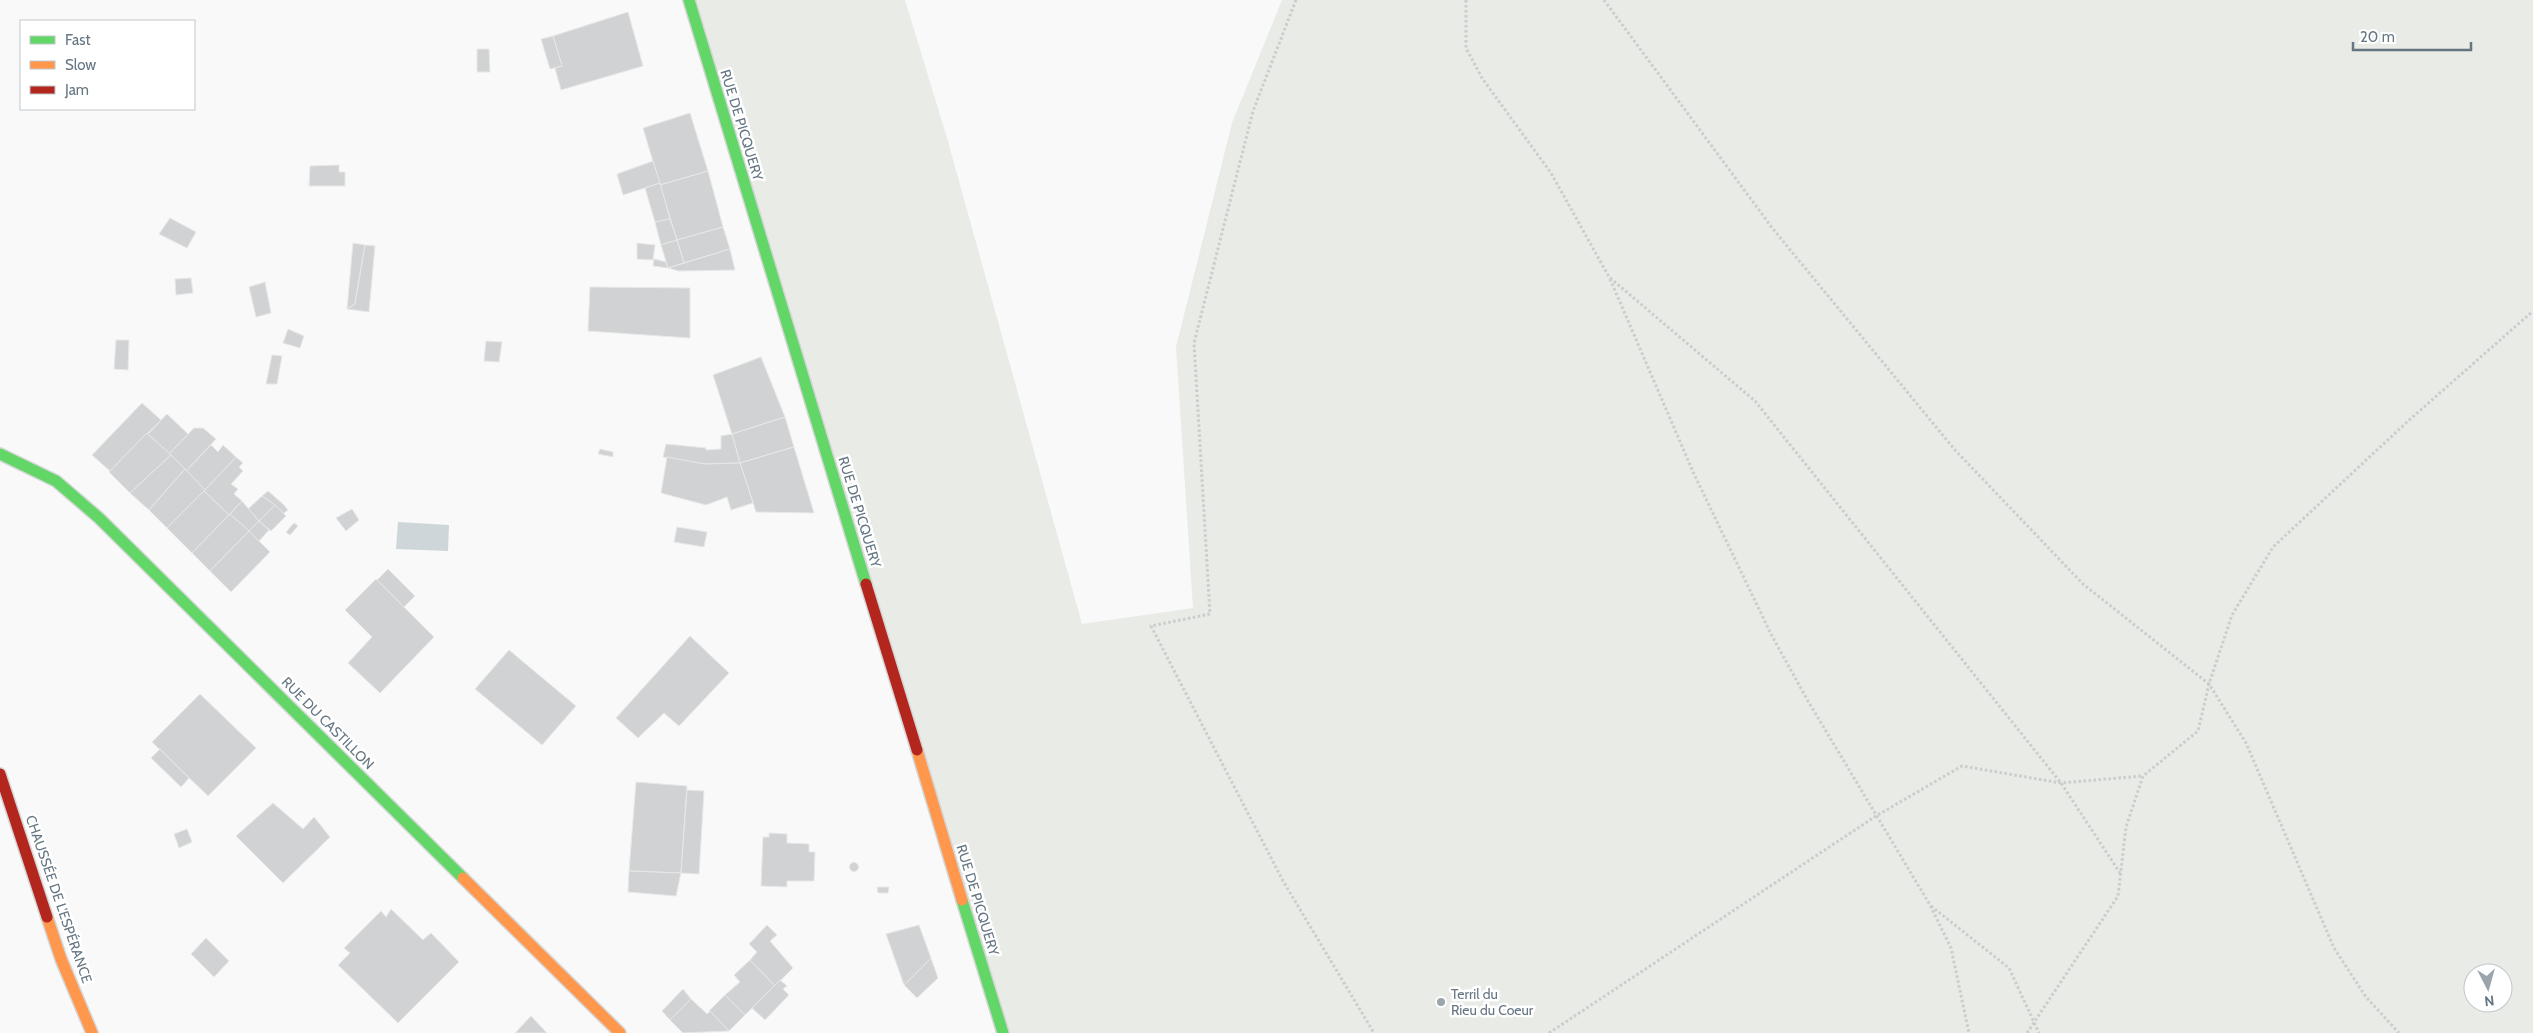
<svg xmlns="http://www.w3.org/2000/svg" width="2533" height="1033" font-family="Cabin,sans-serif">
<rect width="100%" height="100%" fill="#f9f9f9"/>
<path fill="#e8ebe6" fill-rule="evenodd" d="M 689,0 L 905,0 L 947,138 L 1082,624 L 1193,608 L 1176,347 L 1232,123 L 1282,0 L 2533,0 L 2533,1033 L 1003,1033 ZM 2473,973 L 2503,973 L 2503,1003 L 2473,1003 Z"/>
<polygon fill="#ced6d9" points="398,522 449,525 448,551 396,549"/>
<g fill="#d0d2d3" stroke="#e8e8e8">
<polygon points="628,12 643,66 561,90 555,68 562,66 553,36"/>
<polygon points="553,36 562,66 550,69 541,39"/>
<polygon points="477,49 489,49 490,72 477,72"/>
<polygon points="690,113 708,171 660,185 643,128"/>
<polygon points="653,161 660,183 623,195 617,174"/>
<polygon points="339,165 339,172 345,172 345,186 309,186 310,166"/>
<polygon points="708,171 723,227 677,240 660,185"/>
<polygon points="660,183 670,219 655,222 645,188"/>
<polygon points="170,218 196,232 187,248 159,234"/>
<polygon points="670,219 677,240 661,245 655,222"/>
<polygon points="723,227 730,249 684,263 677,240"/>
<polygon points="677,240 684,263 668,268 661,245"/>
<polygon points="353,243 365,245 355,304 347,309"/>
<polygon points="637,243 655,245 653,260 637,259"/>
<polygon points="365,245 375,246 369,312 347,309 355,304"/>
<polygon points="730,249 735,270 679,271 668,268"/>
<polygon points="654,259 666,262 668,268 653,266"/>
<polygon points="191,278 193,293 176,295 175,279"/>
<polygon points="265,282 271,313 256,317 249,287"/>
<polygon points="590,287 690,288 690,338 588,331"/>
<polygon points="288,329 304,336 300,348 283,343"/>
<polygon points="116,340 129,340 128,370 114,369"/>
<polygon points="486,341 502,342 499,362 484,361"/>
<polygon points="272,355 282,356 277,384 266,384"/>
<polygon points="761,357 785,417 732,434 713,375"/>
<polygon points="142,403 161,420 110,471 92,455"/>
<polygon points="167,414 188,434 169,454 148,434"/>
<polygon points="785,417 794,447 740,463 732,434"/>
<polygon points="194,428 203,428 216,439 186,471 169,454"/>
<polygon points="147,433 171,455 130,493 109,472"/>
<polygon points="732,434 740,463 705,464 663,457 666,444 706,448 706,450 721,449 721,436"/>
<polygon points="211,445 218,452 223,445 236,457 205,490 186,471"/>
<polygon points="794,447 814,513 756,512 740,463"/>
<polygon points="600,449 613,452 613,457 598,454"/>
<polygon points="171,455 185,469 149,510 130,493"/>
<polygon points="236,457 243,463 239,467 243,471 231,484 238,489 234,494 242,501 229,515 204,491"/>
<polygon points="667,457 705,464 740,463 753,503 731,510 727,497 706,505 661,493"/>
<polygon points="185,469 205,490 167,528 149,510"/>
<polygon points="204,491 229,515 192,553 167,528"/>
<polygon points="268,491 283,504 288,510 283,514 262,496"/>
<polygon points="262,496 275,505 259,521 248,509"/>
<polygon points="242,501 259,521 249,531 230,514"/>
<polygon points="275,505 286,516 271,531 259,521"/>
<polygon points="352,509 359,520 346,531 336,518"/>
<polygon points="230,514 249,531 210,571 192,553"/>
<polygon points="259,521 269,530 259,541 249,531"/>
<polygon points="294,523 298,526 290,535 286,532"/>
<polygon points="677,527 707,532 704,547 674,542"/>
<polygon points="249,531 270,552 231,592 210,571"/>
<polygon points="388,569 415,596 404,607 377,580"/>
<polygon points="376,579 434,637 380,693 348,663 372,637 345,610"/>
<polygon points="690,636 729,673 679,726 664,713 638,738 616,718"/>
<polygon points="509,650 576,706 542,745 475,689"/>
<polygon points="200,694 256,748 208,796 152,742"/>
<polygon points="160,749 189,778 181,787 151,758"/>
<polygon points="636,782 687,786 681,873 629,871"/>
<polygon points="687,790 704,791 699,874 681,873"/>
<polygon points="273,803 303,829 314,817 330,837 283,883 236,836"/>
<polygon points="187,829 192,842 179,848 174,834"/>
<polygon points="769,833 787,834 787,843 809,844 809,852 815,852 814,881 787,881 787,887 761,886 763,837 769,837"/>
<circle cx="854" cy="867" r="4.5"/>
<polygon points="629,871 681,873 676,896 628,892"/>
<polygon points="877,887 889,887 888,893 878,893"/>
<polygon points="391,909 423,940 431,933 459,962 398,1023 338,965 350,953 344,948 381,911 386,917"/>
<polygon points="767,925 777,935 770,941 793,968 775,986 750,960 757,952 749,944"/>
<polygon points="919,925 931,958 904,985 886,934"/>
<polygon points="206,938 229,961 214,977 191,954"/>
<polygon points="931,958 938,978 917,998 904,985"/>
<polygon points="750,960 775,986 745,1015 725,995 740,982 734,975"/>
<polygon points="780,980 787,986 783,989 789,995 765,1020 752,1008"/>
<polygon points="683,989 691,999 670,1020 662,1011"/>
<polygon points="725,995 745,1015 729,1031 709,1011"/>
<polygon points="691,999 707,1014 710,1011 729,1031 683,1033 670,1020"/>
<polygon points="531,1016 547,1033 515,1033"/>
</g>
<g fill="none" stroke-linecap="round" stroke-linejoin="round">
<g stroke="#d5d6d7" stroke-width="14">
<g id="fast">
<polyline points="689,0 866,584"/>
<polyline points="0,454 56,481 99,518 463,878"/>
<polyline points="962,900 1003,1033"/>
</g>
</g>
<g stroke="#d5d6d7" stroke-width="14">
<g id="slow">
<polyline points="917,750 962,900"/>
<polyline points="463,878 620,1033"/>
<polyline points="47,917 61,959 92,1033"/>
</g>
</g>
<g stroke="#d5d6d7" stroke-width="14">
<g id="jam">
<polyline points="866,584 917,750"/>
<polyline points="0,774 47,917"/>
</g>
</g>
<g stroke="#cbcccd" stroke-width="3" stroke-dasharray="2.5 2.5" stroke-linecap="butt">
<polyline points="1296,0 1253,111 1194,343 1210,614 1151,626 1283,881 1374,1033"/>
<polyline points="1466,0 1466,48 1482,78 1551,173 1609,277 1755,401 2061,783 2120,873"/>
<polyline points="1604,0 1773,229 1955,450 2083,584 2209,684 2246,743 2334,948 2366,997 2399,1033"/>
<polyline points="1610,279 1694,474 1772,636 1808,701 1930,905 1951,948 1969,1033"/>
<polyline points="1931,906 2009,968 2039,1033"/>
<polyline points="1549,1033 1876,816 1962,766 2061,783 2142,776"/>
<polyline points="2027,1033 2118,896 2126,827 2143,776 2198,731 2209,684 2232,615 2273,547 2407,422 2533,311"/>
</g>
<use href="#fast" stroke="#63d668" stroke-width="11"/>
<use href="#slow" stroke="#ff974d" stroke-width="11"/>
<use href="#jam" stroke="#b3261e" stroke-width="11"/>
</g>
<circle fill="#99a4ac" stroke="#fff" stroke-width="2" cx="1441" cy="1002" r="5"/>
<g text-anchor="middle" stroke-width="5" stroke-linejoin="round" paint-order="stroke">
<g font-size="14" fill="#657683" stroke="#fff">
<text transform="translate(742 125) rotate(73)" y="5">RUE DE PICQUERY</text>
<text transform="translate(860 512) rotate(73)" y="5">RUE DE PICQUERY</text>
<text transform="translate(328 723) rotate(45)" y="5">RUE DU CASTILLON</text>
<text transform="translate(59 899) rotate(71)" y="5">CHAUSSÉE DE L'ESPÉRANCE</text>
<text transform="translate(978 900) rotate(73)" y="5">RUE DE PICQUERY</text>
</g>
<g font-size="14" fill="#657683" stroke="#fff" text-anchor="start">
<text x="1451" y="999">Terril du<tspan x="1451" dy="16">Rieu du Coeur</tspan></text>
</g>
</g>
<rect x="20" y="20" width="175" height="90" fill="#ffffff" stroke="#c1c8cd"/>
<rect x="30" y="36" width="25" height="8" fill="#63d668" stroke="#c1c8cd"/>
<text x="65" y="45" font-size="15" fill="#657683">Fast</text>
<rect x="30" y="61" width="25" height="8" fill="#ff974d" stroke="#c1c8cd"/>
<text x="65" y="70" font-size="15" fill="#657683">Slow</text>
<rect x="30" y="86" width="25" height="8" fill="#b3261e" stroke="#c1c8cd"/>
<text x="65" y="95" font-size="15" fill="#657683">Jam</text>
<g transform="translate(2488 988) rotate(174)"><circle r="24" fill="#ffffff" stroke="#c1c8cd"/>
<path d="M0-4L9 19L0 12L-9 19Z" fill="#99a4ac"/>
<text y="-8" font-size="14" font-weight="bold" text-anchor="middle" fill="#657683">N</text>
</g>
<path d="M2353 42v8h118v-8" fill="none" stroke="#657683" stroke-width="2.5"/>
<text x="2360" y="42" font-size="15" fill="#657683" stroke="#ffffff" stroke-width="4" paint-order="stroke">20 m</text>
</svg>
